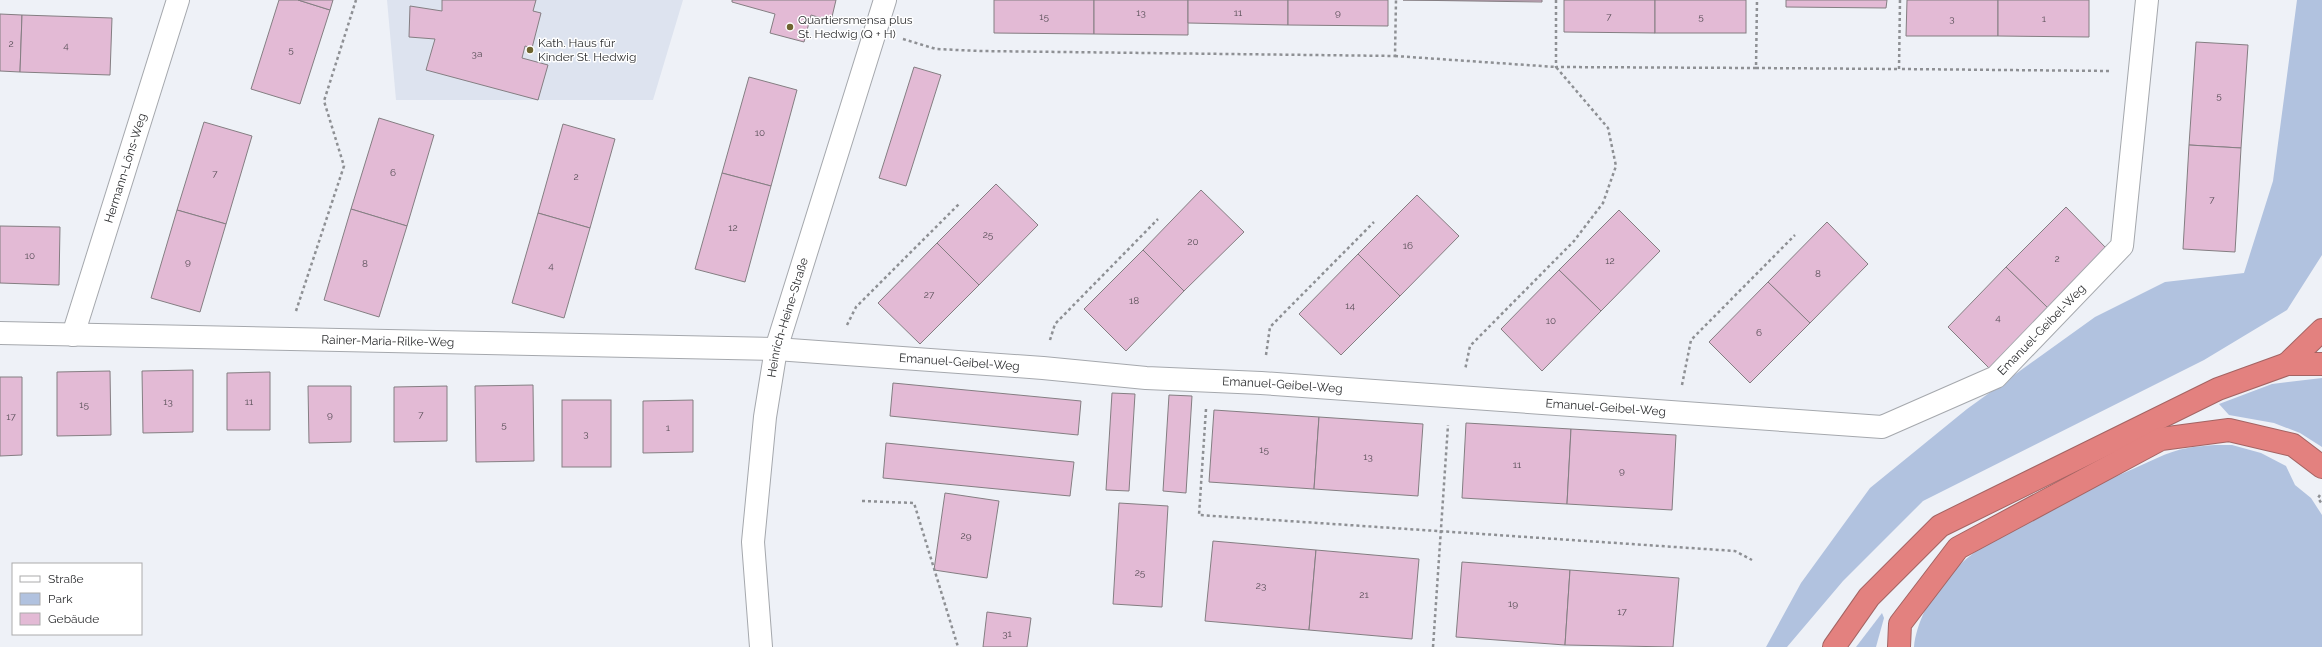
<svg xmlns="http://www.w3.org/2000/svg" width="2322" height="647" font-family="Raleway,sans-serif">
<rect width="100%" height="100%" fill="#eef1f7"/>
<polygon fill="#dde3ef" points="387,0 683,0 653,100 396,100"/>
<g fill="#b1c2df">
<polygon points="2297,0 2322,0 2322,255 2287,310 2204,360 1923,501 1843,581 1787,647 1766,647 1801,583 1870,488 1967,409 2095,317 2165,282 2244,273 2273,181"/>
<polygon points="2322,378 2322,447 2300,433 2274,423 2229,415 2219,404 2272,384"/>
<path d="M 2215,445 L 2232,445 L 2261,453 L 2286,466 L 2295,485 L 2311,498 L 2322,515 L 2322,647 L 1914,647 C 1916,624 1931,594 1947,577 C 1995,527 2064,499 2126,472 C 2146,464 2167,451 2188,448 C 2197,446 2206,446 2215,445 Z"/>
<polygon points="1882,613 1884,618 1876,647 1856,647"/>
</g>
<g fill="#e3bad5" stroke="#847e82">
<polygon points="279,0 298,0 330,10 300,104 251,89"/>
<polygon points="298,0 333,0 330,10"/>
<polygon points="442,0 536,0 533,11 541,13 532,48 525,46 522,58 548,65 538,100 426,70 435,39 409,37 410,6 442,11"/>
<polygon points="732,0 836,0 831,21 811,15 804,42 770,33 775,14 732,2"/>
<polygon points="994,0 1094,0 1094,34 994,33"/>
<polygon points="1094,0 1188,0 1188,35 1094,34"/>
<polygon points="1188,0 1288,0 1288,25 1188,23"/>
<polygon points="1288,0 1388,0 1388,26 1288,25"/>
<polygon points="1403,0 1542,0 1542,2"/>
<polygon points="1564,0 1655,0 1655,33 1564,32"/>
<rect x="1655" y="0" width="91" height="33"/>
<polygon points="1786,0 1887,0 1886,8 1786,7"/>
<polygon points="1907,0 1998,0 1998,36 1906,36"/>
<polygon points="1998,0 2089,0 2089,37 1998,36"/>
<polygon points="0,14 22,15 20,72 0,71"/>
<polygon points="22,15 112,18 110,75 20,72"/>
<polygon points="2196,42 2248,45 2241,148 2189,145"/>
<polygon points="914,67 941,75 906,186 879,178"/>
<polygon points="749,77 797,90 771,186 722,173"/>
<polygon points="379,118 434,135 407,226 351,209"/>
<polygon points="204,122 252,136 226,224 177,210"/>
<polygon points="563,124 615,139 590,228 538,213"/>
<polygon points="2189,145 2241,148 2235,252 2183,249"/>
<polygon points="722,173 771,186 745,282 695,269"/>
<polygon points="996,184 1038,225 979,285 937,243"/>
<polygon points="1201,190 1244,232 1184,291 1143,250"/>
<polygon points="1417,195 1459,236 1400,296 1358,254"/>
<polygon points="2066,207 2107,249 2048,308 2006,267"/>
<polygon points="351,209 407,226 379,317 324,300"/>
<polygon points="177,210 226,224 200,312 151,298"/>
<polygon points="1619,210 1660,251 1601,311 1559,270"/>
<polygon points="538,213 590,228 564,318 512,303"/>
<polygon points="1827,222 1868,264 1810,323 1768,282"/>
<polygon points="0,226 60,227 59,285 0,283"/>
<polygon points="937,243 979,285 920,344 878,303"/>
<polygon points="1143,250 1184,291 1126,351 1084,309"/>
<polygon points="1358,254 1400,296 1341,355 1299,314"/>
<polygon points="2006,267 2048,308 1989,368 1948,327"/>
<polygon points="1559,270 1601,311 1542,371 1501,329"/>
<polygon points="1768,282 1810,323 1750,383 1709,342"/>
<polygon points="193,370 193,432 143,433 142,371"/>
<polygon points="110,371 111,435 57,436 57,372"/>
<polygon points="270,372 270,430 227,430 227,373"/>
<polygon points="0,377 22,377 22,455 0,456"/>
<polygon points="893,383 1081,401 1078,435 890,416"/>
<polygon points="533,385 534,461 476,462 475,386"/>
<polygon points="308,386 351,386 351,442 309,443"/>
<polygon points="447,386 447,441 394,442 394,387"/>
<polygon points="1112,393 1135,394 1129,491 1106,490"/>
<polygon points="1169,395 1192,396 1186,493 1163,491"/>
<rect x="562" y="400" width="49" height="67"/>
<polygon points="693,400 693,452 643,453 643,401"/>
<polygon points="1214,410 1319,417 1314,489 1209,482"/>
<polygon points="1319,417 1423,424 1418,496 1314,489"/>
<polygon points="1466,423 1571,429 1567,504 1462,498"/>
<polygon points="1571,429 1676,435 1672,510 1567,504"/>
<polygon points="886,443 1074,462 1070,496 883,478"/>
<polygon points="945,493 999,501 987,578 934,570"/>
<polygon points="1119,503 1168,506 1162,607 1113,604"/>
<polygon points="1213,541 1316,550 1309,630 1205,621"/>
<polygon points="1316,550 1419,559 1412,639 1309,630"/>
<polygon points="1462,562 1570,570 1565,645 1456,637"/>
<polygon points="1570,570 1679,578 1673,647 1565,645"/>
<polygon points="987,612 1031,618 1027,647 983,647"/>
</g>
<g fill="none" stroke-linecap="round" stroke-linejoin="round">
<g stroke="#a5a8ad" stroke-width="24">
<g id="street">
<path id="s1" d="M 0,333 L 776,349 L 1043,368 L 1146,378 L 1261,383 L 1882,427 L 1996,377 L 2122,246 L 2147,0"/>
<path id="s2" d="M 73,335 L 178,0"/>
<path id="s3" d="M 761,647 L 753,542 L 765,417 L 776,349 L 885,0"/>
</g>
</g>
<g stroke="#a36463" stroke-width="24">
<g id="highway">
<polyline points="2287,364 2322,330"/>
<polyline points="1834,647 1869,597 1940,526 2218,389 2287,364 2322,364"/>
<polyline points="1899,647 1900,624 1958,548 2161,439 2229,430 2293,445 2322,467"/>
</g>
</g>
<g stroke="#8e9094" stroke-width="2.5" stroke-dasharray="3 3" stroke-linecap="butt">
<polyline points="1556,0 1556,67 1756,68 1757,0"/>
<polyline points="1900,0 1899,69 2111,71"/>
<polyline points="903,39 936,49 980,51 1395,56 1396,0"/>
<polyline points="1395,56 1556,67 1608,128 1616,166 1603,203 1574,241 1470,346 1465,370"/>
<polyline points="1756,68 1899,69"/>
<polyline points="296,311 344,166 324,101 356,0"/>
<polyline points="847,325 856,307 960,203"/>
<polyline points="1050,340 1055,324 1158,219"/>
<polyline points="1266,355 1270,327 1374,222"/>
<polyline points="1682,385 1691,340 1795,235"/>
<polyline points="1206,409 1199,515 1735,551 1752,560"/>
<polyline points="2320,495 2318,498 2322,504"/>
<polyline points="862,501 914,503 958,647"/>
<polyline points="1433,647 1448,425"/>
</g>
<use href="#street" stroke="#fff" stroke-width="22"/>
<use href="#highway" stroke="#e3817f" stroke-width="22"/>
</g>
<g fill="#6e6430" stroke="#fff" stroke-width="1.5">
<circle cx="790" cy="27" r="4"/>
<circle cx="530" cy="50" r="4"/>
</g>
<g text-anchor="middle" stroke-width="3" stroke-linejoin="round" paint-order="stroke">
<g font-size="10" fill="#5a5159">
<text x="1141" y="16">13</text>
<text x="1238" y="16">11</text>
<text x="1338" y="16">9</text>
<text x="1044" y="20">15</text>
<text x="1609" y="20">7</text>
<text x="1701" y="20">5</text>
<text x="1952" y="22">3</text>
<text x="2044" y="22">1</text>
<text x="11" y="47">2</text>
<text x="66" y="49">4</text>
<text x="291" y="53">5</text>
<text x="477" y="57">3a</text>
<text x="2219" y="99">5</text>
<text x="760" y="136">10</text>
<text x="393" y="176">6</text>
<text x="215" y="177">7</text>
<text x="576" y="180">2</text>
<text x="2212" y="203">7</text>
<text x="733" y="231">12</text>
<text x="988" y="238">25</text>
<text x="1193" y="245">20</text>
<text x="1408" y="249">16</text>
<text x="30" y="259">10</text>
<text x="2057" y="262">2</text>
<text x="1610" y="264">12</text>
<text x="188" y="265">9</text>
<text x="365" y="267">8</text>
<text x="551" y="269">4</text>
<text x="1818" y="277">8</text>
<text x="929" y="298">27</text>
<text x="1134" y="304">18</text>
<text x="1350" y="309">14</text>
<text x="1998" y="321">4</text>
<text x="1551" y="324">10</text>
<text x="1759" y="336">6</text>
<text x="168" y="405">13</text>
<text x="249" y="405">11</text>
<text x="84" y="408">15</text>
<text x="330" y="418">9</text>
<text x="421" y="418">7</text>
<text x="11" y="420">17</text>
<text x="504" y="428">5</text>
<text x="668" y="431">1</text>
<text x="586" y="437">3</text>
<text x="1264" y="453">15</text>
<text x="1368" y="460">13</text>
<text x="1517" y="468">11</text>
<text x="1622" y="474">9</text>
<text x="966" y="539">29</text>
<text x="1140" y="576">25</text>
<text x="1261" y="589">23</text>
<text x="1364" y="598">21</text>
<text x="1513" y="607">19</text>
<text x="1622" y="615">17</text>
<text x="1007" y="637">31</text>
</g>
<g font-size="12" fill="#2d2e30" stroke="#fff" text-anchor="start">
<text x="798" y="24">Quartiersmensa plus<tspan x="798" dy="14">St. Hedwig (Q + H)</tspan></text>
<text x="538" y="47">Kath. Haus für<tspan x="538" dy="14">Kinder St. Hedwig</tspan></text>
</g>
<g font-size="12" fill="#2d2e30" stroke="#fff">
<text dy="4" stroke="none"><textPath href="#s2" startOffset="175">Hermann-Löns-Weg</textPath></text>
<text dy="4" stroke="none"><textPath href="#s3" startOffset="333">Heinrich-Heine-Straße</textPath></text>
<text dy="4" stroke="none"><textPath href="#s1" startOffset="2075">Emanuel-Geibel-Weg</textPath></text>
<text dy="4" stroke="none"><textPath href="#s1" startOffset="388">Rainer-Maria-Rilke-Weg</textPath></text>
<text dy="4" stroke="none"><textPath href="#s1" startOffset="960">Emanuel-Geibel-Weg</textPath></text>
<text dy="4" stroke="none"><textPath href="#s1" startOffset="1284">Emanuel-Geibel-Weg</textPath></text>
<text dy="4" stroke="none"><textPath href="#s1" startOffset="1608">Emanuel-Geibel-Weg</textPath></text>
</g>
</g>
<rect x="12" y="563" width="130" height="72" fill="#ffffff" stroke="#ababac"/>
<rect x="20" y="576" width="20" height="6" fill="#ffffff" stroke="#ababac"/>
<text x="48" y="583" font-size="12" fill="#2d2e30">Straße</text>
<rect x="20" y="593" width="20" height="12" fill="#b1c2df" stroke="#ababac"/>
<text x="48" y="603" font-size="12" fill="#2d2e30">Park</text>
<rect x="20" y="613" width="20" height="12" fill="#e3bad5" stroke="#ababac"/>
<text x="48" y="623" font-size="12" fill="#2d2e30">Gebäude</text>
</svg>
